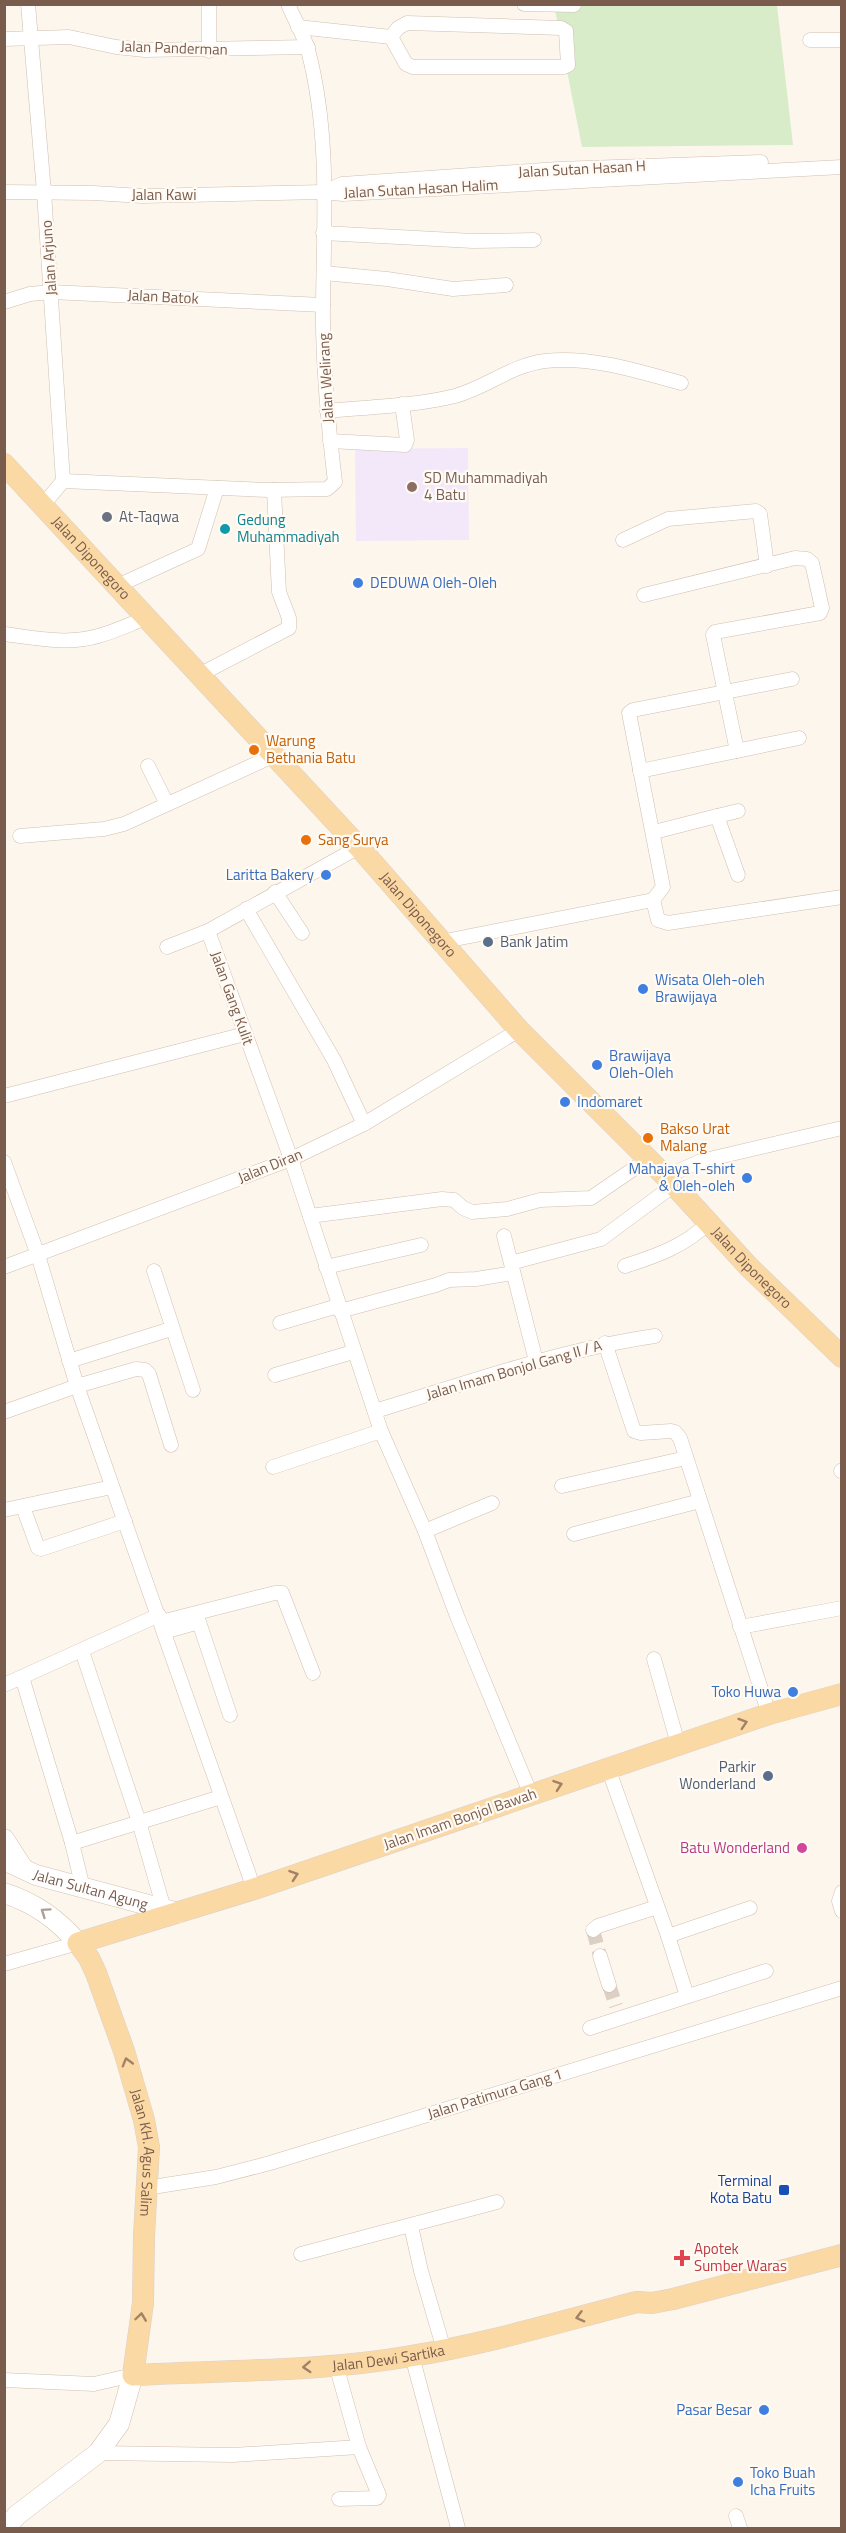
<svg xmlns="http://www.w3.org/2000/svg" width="846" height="2533" font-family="'Titillium Web',sans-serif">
<rect width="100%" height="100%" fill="#fdf6ec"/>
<polygon fill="#f3e8fa" points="468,448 469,540 356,541 355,449"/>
<polygon fill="#d8ecc9" points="554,5 777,5 793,145 582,147"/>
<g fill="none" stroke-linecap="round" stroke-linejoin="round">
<g stroke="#dcd0c4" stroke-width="14" stroke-dasharray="14 7" stroke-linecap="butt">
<polyline points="593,1930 600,1956"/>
<polyline points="609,1985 616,2006"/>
</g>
<g stroke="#d1beb0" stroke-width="15">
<g id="street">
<polyline points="28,4 44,192 63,481 43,505"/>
<polyline points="209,4 209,51"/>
<polyline points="524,4 574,5"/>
<polygon points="407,23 561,28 566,31 568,65 564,67 413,67 406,64 391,37 398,28"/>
<polyline points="298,27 391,37"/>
<polyline points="4,39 69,37 116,47 145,50 308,47"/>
<polyline points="810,40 842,40"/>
<polyline points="4,192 94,193 142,196 324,192 343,194 842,167"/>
<polyline points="324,192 342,184 558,169 761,162"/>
<polyline points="323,233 473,241 534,240"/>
<polyline points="324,273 387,279 453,289 506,285"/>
<polyline points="4,302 30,294 51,292 323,305"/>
<path d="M 327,411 C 369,407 414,406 455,396 C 487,387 512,365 545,361 C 591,356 637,371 681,383"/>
<polyline points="330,441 405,445 407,440 402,404"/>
<path d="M 63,481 L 268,490 L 327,489 L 335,482 C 328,423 322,363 323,304 C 324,219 330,133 308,50 C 304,35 294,19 288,4"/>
<polyline points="623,540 668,519 756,511 760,514 767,566"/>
<polyline points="117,586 198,549 217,488"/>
<polyline points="644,595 795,558 807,559 812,563 822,608 820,613 715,632 713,635 737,751"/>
<path d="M 4,634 C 35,638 68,645 98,636 C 114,632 130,624 146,618"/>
<polyline points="199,675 289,628 289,618 279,592 274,490"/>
<polyline points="148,766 167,804"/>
<polyline points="640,771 799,738"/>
<polyline points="717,816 738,811"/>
<polyline points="654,832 717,816 738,875"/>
<polyline points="20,836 104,829 124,824 275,755"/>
<polyline points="359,847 208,931 291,1159 381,1431 425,1531 457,1616 531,1795"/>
<polyline points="275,892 302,933"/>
<polyline points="653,900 658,920 668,923 842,897"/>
<polyline points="246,909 334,1060 364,1124"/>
<polyline points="440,942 653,900 663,887 629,713 633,710 792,679"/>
<polyline points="167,947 208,931"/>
<polyline points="4,1096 245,1034"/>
<polyline points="4,1162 38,1255 77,1386 254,1889"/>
<polyline points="665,1177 701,1161 842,1128"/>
<polyline points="310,1216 442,1199 454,1200 463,1208 472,1212 507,1209 540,1200 591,1198 648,1159"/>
<polyline points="504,1236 536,1361"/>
<polyline points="518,1261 601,1239 674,1185"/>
<path d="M 625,1266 C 656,1256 685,1246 708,1223"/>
<polyline points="4,1267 291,1159 364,1124 519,1030"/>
<polyline points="326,1267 421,1245"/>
<polyline points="154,1271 193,1390"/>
<polyline points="340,1311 436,1285 449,1280 476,1279 513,1273"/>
<polyline points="280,1323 338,1306"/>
<polyline points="605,1343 634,1431 641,1433 671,1431 675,1432 680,1438 769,1714"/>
<polyline points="69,1361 171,1329"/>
<polyline points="275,1375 353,1352"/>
<path d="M 375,1411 C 467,1383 559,1350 655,1336"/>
<polyline points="4,1412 77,1386 136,1369 145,1370 149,1374 171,1445"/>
<polyline points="273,1467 381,1431"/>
<polyline points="841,1471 842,1470"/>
<polyline points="562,1486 686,1458"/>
<polyline points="23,1507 38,1548 41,1549 125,1521"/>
<polyline points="4,1510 112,1487"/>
<polyline points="425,1531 492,1503"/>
<polyline points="574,1534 700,1501"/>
<polyline points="161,1622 275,1593 282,1593 313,1673"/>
<polyline points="740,1627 842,1608"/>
<polyline points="164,1632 199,1622 230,1715"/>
<polyline points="82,1651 139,1822 164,1909"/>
<polyline points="654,1659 678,1744"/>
<polyline points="22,1677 72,1843 221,1797"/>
<polyline points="4,1685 159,1615"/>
<polyline points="608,1768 668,1936 687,1996"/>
<polyline points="72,1843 83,1888"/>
<polyline points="842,1892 839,1901 842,1911"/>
<polyline points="593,1930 598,1926 657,1907"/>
<polyline points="668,1936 750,1908"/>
<polyline points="600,1956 609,1985"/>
<polyline points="4,1964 78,1943"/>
<polyline points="590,2028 766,1971"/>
<polyline points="146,2188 216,2177 270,2163 842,1988"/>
<polyline points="411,2226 421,2271 444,2350"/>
<polyline points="301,2254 497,2202"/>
<polyline points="412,2356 458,2528"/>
<polyline points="4,2380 94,2384 133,2375"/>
<polyline points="98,2453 233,2455 359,2447 336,2365"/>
<polyline points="339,2499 377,2498 379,2495 359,2447"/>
<polyline points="736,2516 740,2528"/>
</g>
</g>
<g stroke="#d6c0b0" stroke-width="21">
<g id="secondary">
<polyline points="4,1839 22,1867"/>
<path id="s1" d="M 4,1860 L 36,1875 L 178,1913"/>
<path d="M 4,1893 C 35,1903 57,1919 78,1943"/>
<polyline points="6,2528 17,2515 98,2453 119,2424 133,2375"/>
</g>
</g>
<g stroke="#dad1cd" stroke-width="22">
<g id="primary">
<path id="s2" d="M 4,464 L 359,847 L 519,1030 L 674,1185 L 748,1266 L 842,1357"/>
<path id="s3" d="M 842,1694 L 769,1714 L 254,1889 L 78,1943 L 89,1958 L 96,1973 L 124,2051 L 144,2120 L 149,2147 L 144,2236 L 143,2303 L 133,2375 C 226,2370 320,2372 411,2356 C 487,2344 562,2321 637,2302 L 652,2303 L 673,2299 L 842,2255"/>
</g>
</g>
<use href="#street" stroke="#fff" stroke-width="14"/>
<use href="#secondary" stroke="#fff" stroke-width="20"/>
<use href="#primary" stroke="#fbd9a5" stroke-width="21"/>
</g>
<defs><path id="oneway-chevron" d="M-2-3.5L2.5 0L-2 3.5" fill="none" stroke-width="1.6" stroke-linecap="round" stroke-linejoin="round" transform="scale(1.5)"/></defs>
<g stroke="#a18267">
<use href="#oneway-chevron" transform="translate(743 1723) rotate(-18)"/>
<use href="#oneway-chevron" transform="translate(558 1785) rotate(-19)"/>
<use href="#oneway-chevron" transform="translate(294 1875) rotate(-19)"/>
<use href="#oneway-chevron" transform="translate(127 2062) rotate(-106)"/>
<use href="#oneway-chevron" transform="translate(141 2317) rotate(-82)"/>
<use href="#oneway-chevron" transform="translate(580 2317) rotate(165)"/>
<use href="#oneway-chevron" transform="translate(307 2367) rotate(177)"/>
</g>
<use stroke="#af9d94" href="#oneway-chevron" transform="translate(45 1912) rotate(-145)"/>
<circle fill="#8d6e63" stroke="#fffaf3" stroke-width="2" cx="412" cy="487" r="6"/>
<circle fill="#6b7280" stroke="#fffaf3" stroke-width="2" cx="107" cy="517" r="6"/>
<circle fill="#0f9aa8" stroke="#fffaf3" stroke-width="2" cx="225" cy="529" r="6"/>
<g fill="#3f7fe0" stroke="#fffaf3" stroke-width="2">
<circle cx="358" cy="583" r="6"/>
<circle cx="326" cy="875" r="6"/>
<circle cx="643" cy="989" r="6"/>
<circle cx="597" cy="1065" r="6"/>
<circle cx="565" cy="1102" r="6"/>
<circle cx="747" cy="1178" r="6"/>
<circle cx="793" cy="1692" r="6"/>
<circle cx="764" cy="2410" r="6"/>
<circle cx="738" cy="2482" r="6"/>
</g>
<g fill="#e8710a" stroke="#fffaf3" stroke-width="2">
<circle cx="254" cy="750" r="6"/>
<circle cx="306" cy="840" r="6"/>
<circle cx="648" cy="1138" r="6"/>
</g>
<g fill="#5c6f8a" stroke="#fffaf3" stroke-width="2">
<circle cx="488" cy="942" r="6"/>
<circle cx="768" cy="1776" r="6"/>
</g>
<circle fill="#d1479c" stroke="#fffaf3" stroke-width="2" cx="802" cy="1848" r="6"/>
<rect fill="#1a4fb4" stroke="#fffaf3" stroke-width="2" x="778" y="2184" width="12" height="12" rx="3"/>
<path fill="#e0444e" stroke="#fffaf3" stroke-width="2" d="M679 2249h6v6h6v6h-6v6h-6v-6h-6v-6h6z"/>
<g text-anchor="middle" stroke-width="4.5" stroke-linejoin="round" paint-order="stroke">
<g font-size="15" fill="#7a5c4d" stroke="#fffaf3">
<text transform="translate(174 48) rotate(2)" y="5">Jalan Panderman</text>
<text transform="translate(582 169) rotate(-3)" y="5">Jalan Sutan Hasan H</text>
<text transform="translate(421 189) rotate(-3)" y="5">Jalan Sutan Hasan Halim</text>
<text x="164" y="200">Jalan Kawi</text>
<text transform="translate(49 258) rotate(-94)" y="5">Jalan Arjuno</text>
<text transform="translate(163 297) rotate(3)" y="5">Jalan Batok</text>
<text transform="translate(326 378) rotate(-93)" y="5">Jalan Welirang</text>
<text dy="5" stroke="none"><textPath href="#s2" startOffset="128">Jalan Diponegoro</textPath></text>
<text dy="5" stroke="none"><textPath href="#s2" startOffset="612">Jalan Diponegoro</textPath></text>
<text transform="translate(232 998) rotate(70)" y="5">Jalan Gang Kulit</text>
<text transform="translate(270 1166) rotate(-22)" y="5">Jalan Diran</text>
<text dy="5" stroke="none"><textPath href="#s2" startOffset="1098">Jalan Diponegoro</textPath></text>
<text transform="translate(514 1370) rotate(-16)" y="5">Jalan Imam Bonjol Gang II / A</text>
<text transform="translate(460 1819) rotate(-19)" y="5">Jalan Imam Bonjol Bawah</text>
<text dy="5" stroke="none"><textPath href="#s1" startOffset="92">Jalan Sultan Agung</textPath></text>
<text transform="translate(495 2094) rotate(-17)" y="5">Jalan Patimura Gang 1</text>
<text dy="5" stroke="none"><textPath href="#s3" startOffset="1026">Jalan KH. Agus Salim</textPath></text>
<text dy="5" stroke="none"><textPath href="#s3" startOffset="1506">Jalan Dewi Sartika</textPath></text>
</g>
<g font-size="15" fill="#785e54" stroke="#fffaf3" text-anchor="start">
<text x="424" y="483">SD Muhammadiyah<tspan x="424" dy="17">4 Batu</tspan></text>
</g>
<g font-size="15" fill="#5b616d" stroke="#fffaf3" text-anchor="start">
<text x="119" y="522">At-Taqwa</text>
</g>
<g font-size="15" fill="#0d838f" stroke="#fffaf3" text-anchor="start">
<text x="237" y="525">Gedung<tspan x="237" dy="17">Muhammadiyah</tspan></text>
</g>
<g font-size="15" fill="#366cbe" stroke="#fffaf3" text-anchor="start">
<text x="370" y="588">DEDUWA Oleh-Oleh</text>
<text x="314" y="880" text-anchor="end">Laritta Bakery</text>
<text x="655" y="985">Wisata Oleh-oleh<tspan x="655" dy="17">Brawijaya</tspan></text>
<text x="609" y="1061">Brawijaya<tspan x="609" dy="17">Oleh-Oleh</tspan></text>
<text x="577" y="1107">Indomaret</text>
<text x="735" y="1174" text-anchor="end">Mahajaya T-shirt<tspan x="735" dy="17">&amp; Oleh-oleh</tspan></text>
<text x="781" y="1697" text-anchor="end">Toko Huwa</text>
<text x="752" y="2415" text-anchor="end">Pasar Besar</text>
<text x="750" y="2478">Toko Buah<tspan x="750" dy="17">Icha Fruits</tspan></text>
</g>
<g font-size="15" fill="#c56008" stroke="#fffaf3" text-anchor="start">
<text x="266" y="746">Warung<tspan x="266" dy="17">Bethania Batu</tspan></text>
<text x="318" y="845">Sang Surya</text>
<text x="660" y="1134">Bakso Urat<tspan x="660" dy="17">Malang</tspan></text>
</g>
<g font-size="15" fill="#4e5e75" stroke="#fffaf3" text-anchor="start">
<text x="500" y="947">Bank Jatim</text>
<text x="756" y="1772" text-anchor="end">Parkir<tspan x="756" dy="17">Wonderland</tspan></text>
</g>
<g font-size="15" fill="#b23c85" stroke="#fffaf3" text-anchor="end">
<text x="790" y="1853">Batu Wonderland</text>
</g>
<g font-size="15" fill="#164399" stroke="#fffaf3" text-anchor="end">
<text x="772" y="2186">Terminal<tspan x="772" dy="17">Kota Batu</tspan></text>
</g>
<g font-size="15" fill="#be3a42" stroke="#fffaf3" text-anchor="start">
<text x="694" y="2254">Apotek<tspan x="694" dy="17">Sumber Waras</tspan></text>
</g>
</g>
<rect width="846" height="2533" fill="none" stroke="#7a5c4d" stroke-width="12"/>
</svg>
